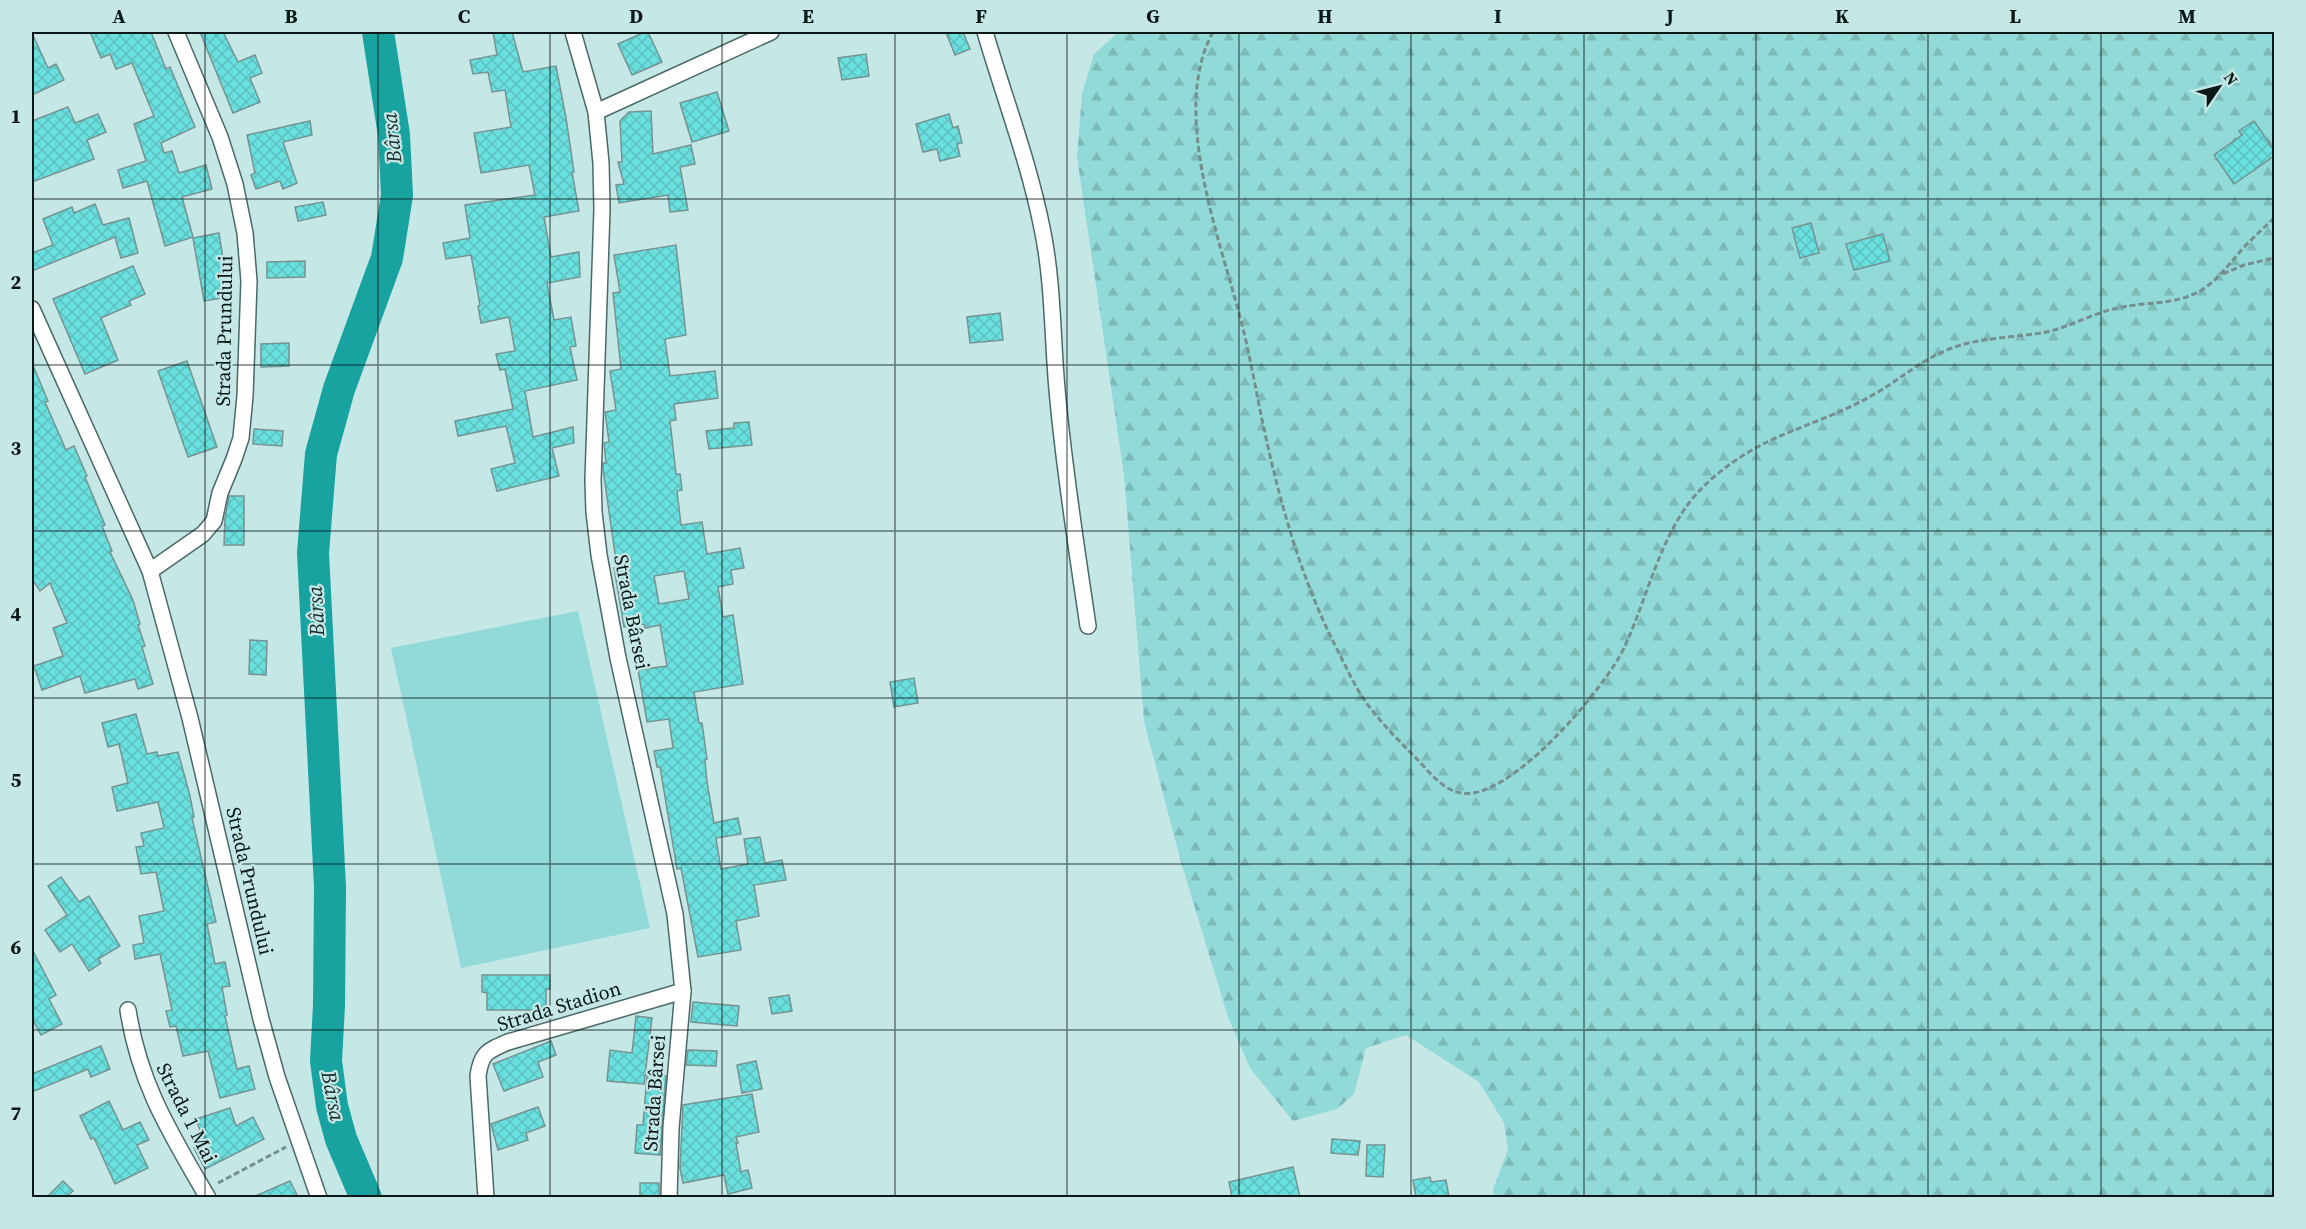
<svg xmlns="http://www.w3.org/2000/svg" width="2306" height="1229" font-family="'Source Serif 4',serif">
<defs>
<pattern id="forest-firs" width="22" height="20" patternUnits="userSpaceOnUse" patternTransform="scale(1.5)"><rect width="22" height="20" fill="#91dad7"/><path d="M5 1l3.5 6h-7zM16 11l3.5 6h-7z" fill="#7cbab8"/></pattern>
<pattern id="building-cross-hatch" width="8" height="8" patternUnits="userSpaceOnUse" patternTransform="scale(1.5)"><rect width="8" height="8" fill="#6ae0de"/><path d="M0 0l8 8M0 8l8-8" fill="none" stroke="#5bbfbe"/></pattern>
</defs>
<rect width="100%" height="100%" fill="#c5e7e6"/>
<polygon fill="url(#forest-firs)" points="1119,32 2274,32 2274,1197 1494,1197 1493,1189 1508,1150 1504,1123 1479,1082 1406,1035 1366,1048 1354,1094 1337,1109 1293,1121 1250,1068 1228,1017 1181,862 1144,721 1124,475 1077,157 1082,94 1094,54"/>
<polygon fill="#91dad7" points="578,611 650,928 461,968 391,648"/>
<g fill="none" stroke-linecap="round" stroke-linejoin="round">
<polyline stroke="#18a2a0" stroke-width="32" points="366,1198 341,1139 332,1106 326,1061 329,1005 330,887 313,553 321,454 339,389 387,258 397,195 394,135 378,32"/>
</g>
<g fill="url(#building-cross-hatch)" stroke="#749493" stroke-width="1.5" fill-rule="evenodd">
<polygon points="90,32 151,32 166,69 170,67 195,127 161,143 164,153 172,151 179,173 206,165 212,189 182,197 193,237 165,246 147,181 123,188 118,170 146,161 134,124 154,116 132,63 116,69 110,54 101,58"/>
<polygon points="200,32 223,32 238,62 255,55 262,73 250,78 260,102 233,113"/>
<polygon points="493,32 512,32 523,72 556,66 566,118 574,172 572,172 579,211 544,217 551,257 579,252 580,277 547,283 554,320 571,317 576,346 570,347 577,380 525,391 533,437 573,427 574,443 552,448 559,476 497,491 491,469 515,463 506,426 458,436 455,421 513,409 505,369 500,370 496,354 515,351 509,317 481,323 478,306 480,305 471,255 446,259 443,243 470,238 465,205 535,195 529,165 481,173 474,133 511,127 505,90 492,92 488,72 473,74 470,60 497,55"/>
<polygon points="645,32 648,32 662,62 632,75 618,44"/>
<polygon points="946,32 963,32 970,49 955,55"/>
<polygon points="32,33 48,68 56,64 64,80 32,95"/>
<polygon points="866,54 869,76 842,80 838,58"/>
<polygon points="717,92 729,131 692,142 680,103"/>
<polygon points="68,107 75,123 98,114 106,132 87,140 94,159 32,182 32,121"/>
<polygon points="651,111 653,154 691,145 695,164 680,167 688,210 670,212 668,195 619,203 616,185 624,184 618,162 622,162 620,121 629,112"/>
<polygon points="949,114 953,128 958,126 962,143 957,144 960,156 940,161 937,149 923,152 916,124"/>
<polygon points="310,121 312,135 283,142 297,183 283,189 280,181 256,189 251,175 255,173 247,135"/>
<polygon points="2254,121 2274,150 2274,156 2234,184 2214,155 2242,135 2239,131"/>
<polygon points="323,202 326,215 298,221 295,207"/>
<polygon points="95,204 103,225 129,218 138,253 121,258 115,237 32,271 32,253 53,245 43,219 72,207 74,213"/>
<polygon points="1811,223 1819,253 1800,258 1792,228"/>
<polygon points="219,233 229,297 204,301 193,238"/>
<polygon points="1883,234 1890,261 1854,270 1846,244"/>
<path d="M 676,245 L 686,335 L 665,339 L 670,376 L 715,371 L 718,398 L 674,404 L 676,420 L 670,421 L 676,474 L 680,474 L 682,490 L 677,491 L 681,525 L 702,522 L 707,554 L 740,548 L 744,568 L 731,570 L 733,584 L 718,587 L 723,617 L 733,615 L 743,684 L 694,692 L 699,723 L 702,723 L 707,759 L 705,760 L 707,782 L 714,823 L 738,818 L 741,834 L 716,838 L 721,869 L 748,864 L 744,839 L 760,837 L 765,863 L 782,860 L 786,880 L 754,885 L 759,916 L 736,921 L 741,950 L 698,957 L 681,868 L 677,869 L 660,767 L 657,767 L 654,751 L 673,748 L 669,719 L 647,722 L 638,670 L 667,666 L 660,625 L 645,628 L 644,624 L 624,627 L 614,568 L 617,568 L 603,469 L 603,463 L 606,463 L 604,443 L 609,442 L 605,412 L 616,410 L 610,371 L 621,369 L 613,293 L 620,292 L 614,255 ZM 684,571 L 689,599 L 659,604 L 654,576 Z"/>
<polygon points="305,261 305,277 267,278 267,262"/>
<polygon points="133,266 145,294 129,301 131,305 101,318 118,360 85,374 53,299"/>
<polygon points="1000,313 1003,340 970,343 967,317"/>
<polygon points="289,343 289,366 261,367 261,344"/>
<polygon points="187,361 217,447 188,457 158,371"/>
<polygon points="32,363 48,401 45,402 66,450 74,446 87,476 85,477 105,525 102,526 112,551 110,552 133,600 140,624 138,625 145,646 142,647 153,684 138,689 135,679 85,693 80,676 42,690 34,666 63,656 53,628 67,623 50,583 40,591 32,579"/>
<polygon points="749,422 752,445 709,449 706,431 734,428 734,423"/>
<polygon points="254,429 283,431 282,446 253,444"/>
<polygon points="229,496 244,496 244,545 224,545 225,518"/>
<polygon points="250,640 267,641 266,675 249,674"/>
<polygon points="914,678 918,703 894,707 890,682"/>
<polygon points="136,714 147,754 157,752 158,756 178,752 190,796 194,817 192,818 216,922 207,924 215,964 225,962 230,986 222,987 227,1015 225,1016 237,1069 249,1066 255,1089 220,1098 208,1051 183,1056 176,1026 170,1027 166,1011 172,1010 160,954 135,959 133,945 144,943 139,916 164,911 156,872 141,874 136,847 144,846 141,833 164,828 158,802 117,811 112,787 128,783 119,744 108,747 102,723"/>
<polygon points="61,877 79,902 89,896 120,946 98,959 101,963 89,971 72,944 60,952 45,930 67,915 48,886"/>
<polygon points="32,949 56,995 49,999 62,1024 41,1035 32,1018"/>
<polygon points="482,975 550,975 550,989 546,989 546,1010 487,1010 487,993 482,992"/>
<polygon points="789,995 792,1011 772,1014 769,998"/>
<polygon points="693,1002 739,1006 737,1026 691,1022"/>
<polygon points="636,1016 652,1018 644,1084 607,1081 610,1050 632,1053"/>
<polygon points="551,1041 556,1055 538,1062 543,1077 504,1091 493,1064"/>
<polygon points="101,1046 110,1069 91,1077 88,1069 32,1092 32,1074"/>
<polygon points="688,1050 717,1051 716,1066 686,1065"/>
<polygon points="756,1061 762,1089 742,1093 737,1065"/>
<polygon points="647,1075 666,1076 660,1155 635,1153 637,1125 643,1125"/>
<polygon points="752,1094 759,1132 736,1137 738,1143 736,1143 741,1172 748,1170 752,1188 728,1194 724,1175 683,1183 680,1168 683,1105"/>
<polygon points="109,1101 123,1130 140,1122 149,1140 137,1145 148,1168 115,1184 94,1138 91,1139 80,1116"/>
<polygon points="538,1107 545,1126 526,1133 528,1140 498,1150 491,1124"/>
<polygon points="230,1108 236,1126 253,1117 264,1139 205,1169 194,1148 204,1142 196,1119"/>
<polygon points="1332,1139 1360,1141 1358,1155 1331,1153"/>
<polygon points="1367,1145 1385,1145 1383,1177 1366,1176"/>
<polygon points="1293,1167 1300,1197 1232,1197 1229,1182"/>
<polygon points="1430,1177 1431,1182 1446,1180 1449,1197 1416,1197 1413,1180"/>
<polygon points="63,1181 73,1191 66,1197 47,1197"/>
<polygon points="290,1181 298,1197 253,1197"/>
<rect x="640" y="1183" width="19" height="14"/>
</g>
<g fill="none" stroke-linecap="round" stroke-linejoin="round">
<g stroke="#4a6968" stroke-width="18">
<g id="minor">
<polyline points="573,32 596,112 601,163 602,209 593,480 594,512 599,555 618,658 675,914 683,991 671,1128 669,1198"/>
<path d="M 985,32 C 1004,97 1029,162 1042,228 C 1054,285 1052,343 1058,400 C 1065,476 1077,551 1088,626"/>
<polyline points="596,112 771,32"/>
<polyline points="32,309 150,571 190,718 261,1019 277,1077 319,1198"/>
<polyline points="150,571 203,534 214,521 220,493 234,459 241,438 245,396 249,281 245,233 235,184 220,137 176,32"/>
<path d="M 128,1010 C 139,1084 171,1134 208,1198"/>
<path d="M 486,1198 L 478,1076 C 481,1053 487,1051 508,1042 L 683,991"/>
</g>
</g>
<g stroke="#758e8e" stroke-width="3" stroke-dasharray="6 3" stroke-linecap="butt">
<path d="M 1213,32 C 1170,110 1219,236 1240,317 C 1250,354 1256,392 1264,429 C 1281,507 1302,582 1339,653 C 1346,667 1353,682 1361,695 C 1377,719 1397,739 1417,759 C 1429,772 1443,790 1461,793 C 1510,802 1607,686 1625,646 C 1646,600 1657,549 1686,507 C 1706,479 1737,457 1767,442 C 1801,426 1838,415 1871,396 C 1900,380 1920,360 1952,348 C 1981,337 2015,338 2046,332 C 2070,327 2093,313 2118,308 C 2146,301 2173,306 2200,291 C 2220,279 2231,261 2247,244 C 2256,235 2265,227 2274,218"/>
<polyline points="2223,274 2244,265 2274,258"/>
<polyline points="218,1183 286,1147"/>
</g>
<use href="#minor" stroke="#fff" stroke-width="15"/>
</g>
<path fill="none" stroke="#0b1818" stroke-width="1.5" stroke-opacity="0.55" d="M 205,32 L 205,1198M 378,32 L 378,1198M 550,32 L 550,1198M 722,32 L 722,1198M 895,32 L 895,1198M 1067,32 L 1067,1198M 1239,32 L 1239,1198M 1411,32 L 1411,1198M 1584,32 L 1584,1198M 1756,32 L 1756,1198M 1928,32 L 1928,1198M 2101,32 L 2101,1198M 32,199 L 2274,199M 32,365 L 2274,365M 32,531 L 2274,531M 32,698 L 2274,698M 32,864 L 2274,864M 32,1030 L 2274,1030"/>
<g text-anchor="middle" stroke-width="4.5" stroke-linejoin="round" paint-order="stroke">
<g font-size="20" fill="#0b1818" stroke="#c5e7e6">
<text transform="translate(224 331) rotate(-89)" y="7">Strada Prundului</text>
<text transform="translate(632 612) rotate(79)" y="7">Strada Bârsei</text>
<text transform="translate(250 881) rotate(77)" y="7">Strada Prundului</text>
<text transform="translate(559 1006) rotate(-17)" y="7">Strada Stadion</text>
<text transform="translate(654 1093) rotate(-86)" y="7">Strada Bârsei</text>
<text transform="translate(187 1113) rotate(63)" y="7">Strada 1 Mai</text>
</g>
<g font-size="21" font-style="italic" fill="#192f2e" stroke="#c5e7e6">
<text transform="translate(392 138) rotate(-96)" y="7">Bârsa</text>
<text transform="translate(316 611) rotate(-93)" y="7">Bârsa</text>
<text transform="translate(333 1096) rotate(79)" y="7">Bârsa</text>
</g>
</g>
<rect width="2306" height="1229" fill="none" stroke="#c5e7e6" stroke-width="66"/>
<g transform="translate(2219 87) rotate(55)" stroke="#c5e7e6" stroke-width="4.5" paint-order="stroke">
<path d="M0-4.5L10 22L0 15L-10 22Z" fill="#0b1818"/>
<text y="-9" font-size="16" font-weight="bold" text-anchor="middle" fill="#0b1818">N</text>
</g>
<rect x="33" y="33" width="2240" height="1163" fill="none" stroke="#0b1818" stroke-width="2"/>
<g font-size="20" text-anchor="middle" font-weight="bold" fill="#0b1818">
<text x="119" y="23">A</text>
<text x="291" y="23">B</text>
<text x="464" y="23">C</text>
<text x="636" y="23">D</text>
<text x="808" y="23">E</text>
<text x="981" y="23">F</text>
<text x="1153" y="23">G</text>
<text x="1325" y="23">H</text>
<text x="1498" y="23">I</text>
<text x="1670" y="23">J</text>
<text x="1842" y="23">K</text>
<text x="2015" y="23">L</text>
<text x="2187" y="23">M</text>
<text x="16" y="123">1</text>
<text x="16" y="289">2</text>
<text x="16" y="455">3</text>
<text x="16" y="621">4</text>
<text x="16" y="787">5</text>
<text x="16" y="954">6</text>
<text x="16" y="1120">7</text>
</g>
</svg>
